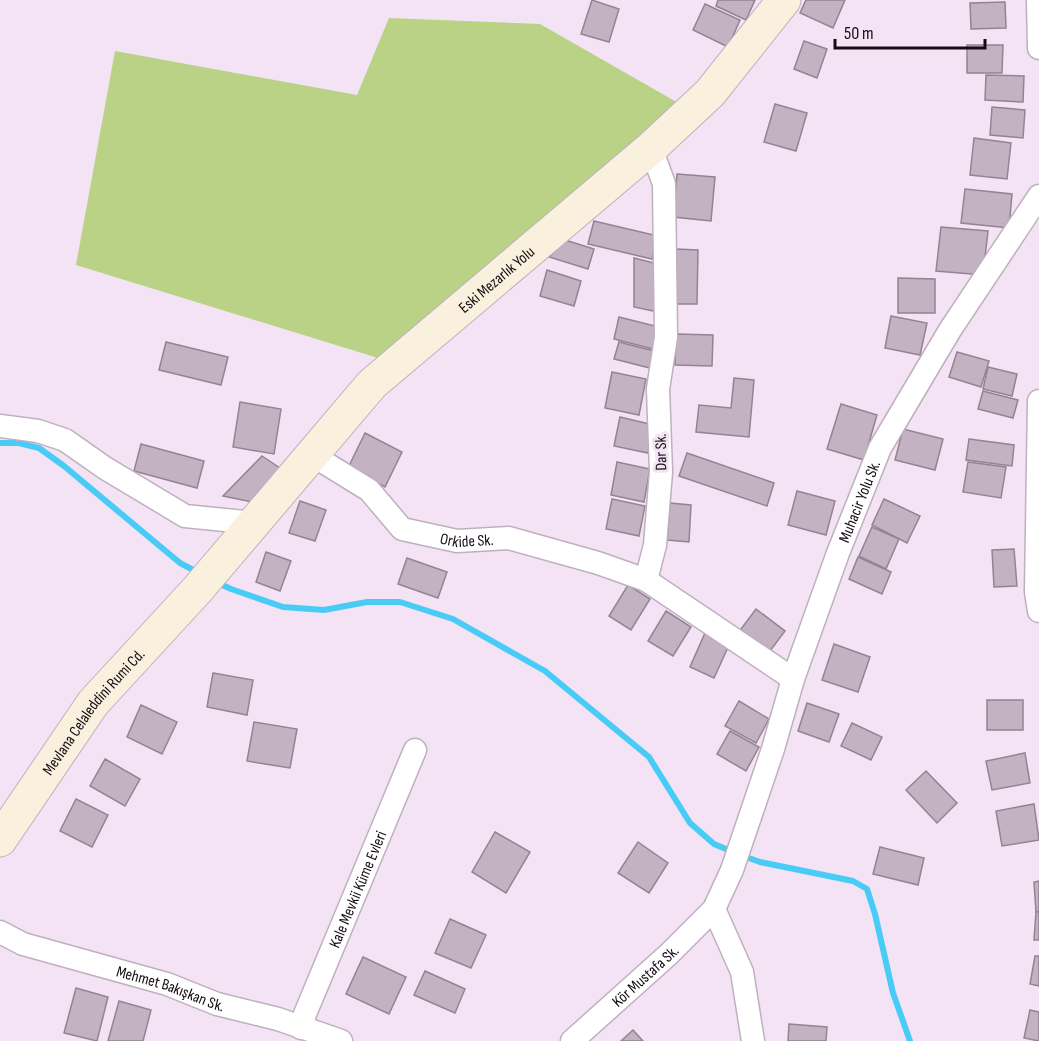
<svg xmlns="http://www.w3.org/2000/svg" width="1039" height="1041" font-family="'Sofia Sans Condensed',sans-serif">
<rect width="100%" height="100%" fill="#f3e3f4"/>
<polygon fill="#b9d285" points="389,18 540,24 680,104 378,358 76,265 115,51 357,95"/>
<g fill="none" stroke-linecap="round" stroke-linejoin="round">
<g stroke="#48ccf6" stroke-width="6">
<polyline points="0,443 19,443 39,448 64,466 180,563 199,573"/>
<polyline points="216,582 231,589 283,607 324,610 367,602 400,602 453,619 545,671 649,757 690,823 714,844 733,852"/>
<polyline points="743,856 760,862 853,881 867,889 875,914 893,993 910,1041"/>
</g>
</g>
<g fill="#c2b2c2" stroke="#928493" stroke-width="1.5">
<polygon points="592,0 619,9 609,42 581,34"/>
<polygon points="718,0 755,0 746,20 716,6"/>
<polygon points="806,0 845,0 833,28 800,13"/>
<polygon points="1005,2 1006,28 971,29 970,3"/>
<polygon points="705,4 740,20 728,47 693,30"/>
<polygon points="804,41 827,49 817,78 794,69"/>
<polygon points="967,45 1003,45 1002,73 967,73"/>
<polygon points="986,75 1024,76 1023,102 985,100"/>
<polygon points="775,104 807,113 796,151 764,142"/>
<polygon points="992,107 1025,110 1023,138 990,135"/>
<polygon points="974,138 1011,143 1007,179 970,175"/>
<polygon points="677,174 715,177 711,221 673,217"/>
<polygon points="965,189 1012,194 1009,228 961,223"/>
<polygon points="594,221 658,236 652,259 588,244"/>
<polygon points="941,227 988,231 983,275 936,271"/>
<polygon points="565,240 594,249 588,269 549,257"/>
<polygon points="676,249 698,250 697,304 675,304"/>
<polygon points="634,258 658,264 658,312 634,307"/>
<polygon points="547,270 581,281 574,306 540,296"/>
<polygon points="898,278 935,279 935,313 898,313"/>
<polygon points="891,316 927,323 920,355 885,348"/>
<polygon points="619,317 659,327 653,349 614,339"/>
<polygon points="676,334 713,335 712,366 675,365"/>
<polygon points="166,342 228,357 221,385 159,370"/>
<polygon points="619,342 654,351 650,368 614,359"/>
<polygon points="957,352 989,361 981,387 949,377"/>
<polygon points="988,367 1017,374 1012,396 983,389"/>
<polygon points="612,372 646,379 639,415 605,408"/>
<polygon points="734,378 754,380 749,437 696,432 699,405 731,408"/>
<polygon points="983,391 1018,400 1013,418 978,409"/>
<polygon points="240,402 281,409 274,454 233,447"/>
<polygon points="841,404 877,415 864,460 827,449"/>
<polygon points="620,417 654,425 648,453 614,446"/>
<polygon points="903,429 943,439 935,470 895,460"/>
<polygon points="365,433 402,452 385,487 348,468"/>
<polygon points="969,439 1014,445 1012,466 966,460"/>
<polygon points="141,444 204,461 197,488 134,471"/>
<polygon points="687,453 774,483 767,506 679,476"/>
<polygon points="262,456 286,472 252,502 223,496"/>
<polygon points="617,462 650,469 644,502 611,495"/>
<polygon points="968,462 1006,467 1001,498 963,492"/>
<polygon points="797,491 835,501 826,535 788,525"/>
<polygon points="612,499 645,506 639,536 606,529"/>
<polygon points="884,499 920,516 907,543 872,525"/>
<polygon points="300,501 326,510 315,541 289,533"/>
<polygon points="670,503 691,505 689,542 667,540"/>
<polygon points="872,527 899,539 886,569 859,556"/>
<polygon points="1014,549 1017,586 994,587 992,550"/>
<polygon points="266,552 291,561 280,591 256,582"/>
<polygon points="858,557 891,572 882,594 849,579"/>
<polygon points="407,558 447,572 438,598 398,584"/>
<polygon points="628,585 650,599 631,630 609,616"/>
<polygon points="756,609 785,631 767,655 738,633"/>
<polygon points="666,611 691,627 673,656 648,641"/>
<polygon points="705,633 729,645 714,678 690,667"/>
<polygon points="834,644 870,657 858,692 822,680"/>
<polygon points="213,673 253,680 247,715 207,707"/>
<rect x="987" y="700" width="36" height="30"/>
<polygon points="739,701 769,719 756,743 725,726"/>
<polygon points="807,703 839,714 829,742 798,731"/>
<polygon points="141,705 177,722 162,754 127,737"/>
<polygon points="254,722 297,729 290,768 247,761"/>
<polygon points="852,723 882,737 871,760 841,746"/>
<polygon points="730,731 759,747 746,771 717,754"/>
<polygon points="1025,753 1030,783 992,790 986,761"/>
<polygon points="105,759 140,779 125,806 90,786"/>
<polygon points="926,771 957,803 937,823 906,790"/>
<polygon points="76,799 108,815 92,847 60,831"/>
<polygon points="1034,804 1039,840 1002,846 996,811"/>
<polygon points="495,832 530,852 506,893 472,872"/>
<polygon points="638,842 668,863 649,893 618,873"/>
<polygon points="880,847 924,858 918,885 873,874"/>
<polygon points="1039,881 1039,912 1036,912 1034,882"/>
<polygon points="1036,912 1039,912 1039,940 1034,940"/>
<polygon points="450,919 486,935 471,968 435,953"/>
<polygon points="1035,956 1039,956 1039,986 1030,984"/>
<polygon points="363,957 406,977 389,1014 346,994"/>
<polygon points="425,971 465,989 455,1013 414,995"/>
<polygon points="76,988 108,997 97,1041 64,1033"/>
<polygon points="119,1001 151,1010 143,1041 108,1041"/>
<polygon points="1030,1010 1039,1012 1039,1041 1024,1038"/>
<polygon points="789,1024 827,1027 826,1041 788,1041"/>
<polygon points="633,1030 643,1041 621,1041"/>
</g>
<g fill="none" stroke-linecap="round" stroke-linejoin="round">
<g stroke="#bfb0c0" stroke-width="25">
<g id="street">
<polyline points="1038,0 1039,48"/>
<polyline points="1039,401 1036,592 1039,611"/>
<polyline points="0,426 38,431 65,440 105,468 185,516 255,523"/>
<path id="s1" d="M 312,455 L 369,490 L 402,529 L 457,541 L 509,538 L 598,563 L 646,580 L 793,679"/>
<polyline points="646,580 655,545 661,472 658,389 666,337 664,184 651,148"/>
<polyline points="714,909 742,972 753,1041"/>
<path id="s2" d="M 0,932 L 23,944 L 167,984 L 217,1004 L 278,1019 L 341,1041"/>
<path id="s3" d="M 301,1028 L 305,1014 L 415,750"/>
<path id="s4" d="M 572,1041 L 669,954 L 714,909 L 732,870 L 773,749 L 793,679 L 838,553 L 880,448 L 950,330 L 1039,196"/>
</g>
</g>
<g stroke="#bfb0c0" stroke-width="35">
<g id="secondary">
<path id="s5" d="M 0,840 L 93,703 L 197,590 L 372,384 L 651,148 L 710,93 L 784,0"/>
</g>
</g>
<use href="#street" stroke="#fff" stroke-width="22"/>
<use href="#secondary" stroke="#f9f1dd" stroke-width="33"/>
</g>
<g text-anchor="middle" stroke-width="6" stroke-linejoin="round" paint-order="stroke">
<g font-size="16" fill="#130d13" stroke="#f3e3f4">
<text dy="6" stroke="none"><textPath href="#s5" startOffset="752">Eski Mezarlık Yolu</textPath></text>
<text transform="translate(660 452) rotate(-91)" y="6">Dar Sk.</text>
<text dy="6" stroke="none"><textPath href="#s4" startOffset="627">Muhacir Yolu Sk.</textPath></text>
<text dy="6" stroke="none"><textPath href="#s1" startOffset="184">Orkide Sk.</textPath></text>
<text dy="6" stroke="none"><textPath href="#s5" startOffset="159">Mevlana Celaleddini Rumi Cd.</textPath></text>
<text dy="6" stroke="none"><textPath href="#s3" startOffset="150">Kale Mevkii Küme Evleri</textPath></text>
<text dy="6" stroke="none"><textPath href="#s4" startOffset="98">Kör Mustafa Sk.</textPath></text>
<text dy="6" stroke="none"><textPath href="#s2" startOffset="180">Mehmet Bakışkan Sk.</textPath></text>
</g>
</g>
<path d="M835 39v9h150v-9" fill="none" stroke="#130d13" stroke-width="3"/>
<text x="844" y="39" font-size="18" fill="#130d13" stroke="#f3e3f4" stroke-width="4.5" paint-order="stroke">50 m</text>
</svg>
